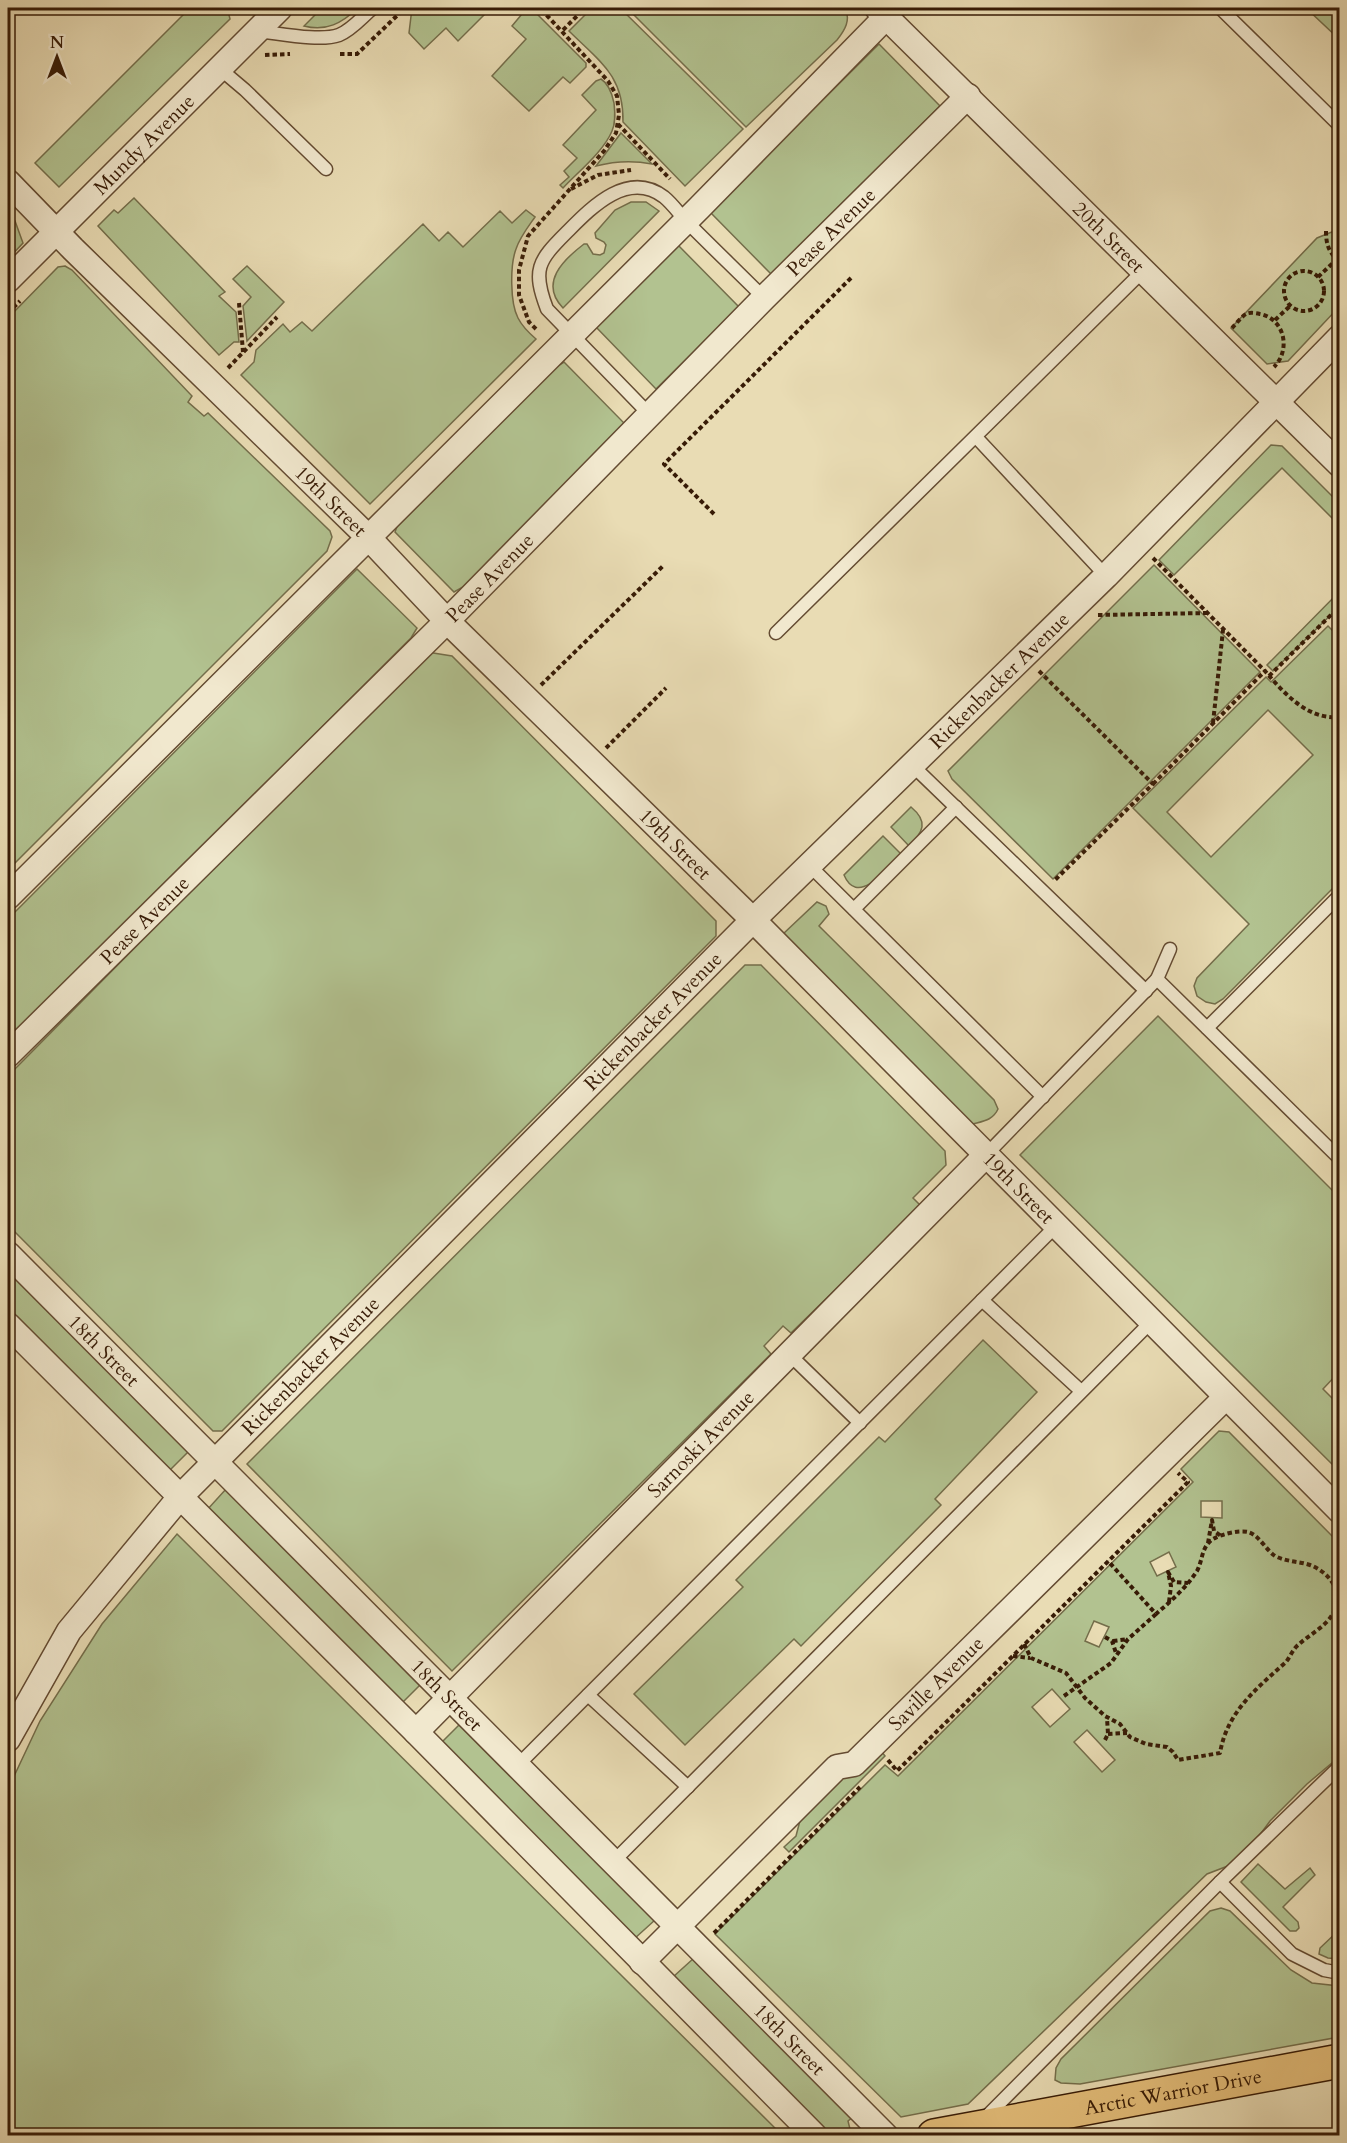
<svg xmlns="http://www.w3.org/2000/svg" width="1347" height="2143" font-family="Cardo,serif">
<rect width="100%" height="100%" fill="#e9dcb4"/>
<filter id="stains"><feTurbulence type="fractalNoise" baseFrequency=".00333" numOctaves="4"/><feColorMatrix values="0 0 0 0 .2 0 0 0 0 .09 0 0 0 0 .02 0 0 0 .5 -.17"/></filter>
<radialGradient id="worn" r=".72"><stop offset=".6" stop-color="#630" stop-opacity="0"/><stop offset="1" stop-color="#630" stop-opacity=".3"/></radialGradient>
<g fill="#b2c290" stroke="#746e4b" stroke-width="1.5" fill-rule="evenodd">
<polygon points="190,8 230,8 228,11 230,19 59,187 35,163"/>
<path d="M 322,8 L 358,8 C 342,23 326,32 304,26 Z"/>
<polygon points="412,8 491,8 458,41 446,28 424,49 409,33"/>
<polygon points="527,8 531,8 586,63 586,67 570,83 563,77 529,111 492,76 526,39 512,26"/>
<path d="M 592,8 L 620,8 L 743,129 L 685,186 L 623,122 C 624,75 599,61 569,31 Z"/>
<path d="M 627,8 L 845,8 C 851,20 845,30 837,40 L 746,127 Z"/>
<polygon points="1306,8 1339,8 1339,39"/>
<polygon points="879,44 940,106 771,274 710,212"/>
<path d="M 601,79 C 609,84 612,93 614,103 C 615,112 616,122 612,131 C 604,151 578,172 563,188 L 560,185 L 569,177 L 564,171 L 577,158 L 563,145 L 596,110 L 582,95 L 596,81 Z"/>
<path d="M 621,133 L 652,164 C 632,160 615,161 596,166 Z"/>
<polygon points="134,198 225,292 219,296 236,312 239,342 234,342 219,355 98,226 114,210 118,213"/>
<path d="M 631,202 L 646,202 L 659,211 L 563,308 C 539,283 563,260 584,244 L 587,244 L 593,254 L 600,255 L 604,253 L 606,245 L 604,242 L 596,238 L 595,233 L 615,210 Z"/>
<path d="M 526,210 L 535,217 C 528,227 520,237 516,249 C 510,265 510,303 518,318 C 522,326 529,333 536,339 L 370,504 L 241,375 L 254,362 L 256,350 L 283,324 L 290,332 L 302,322 L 312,331 L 423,224 L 439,241 L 448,232 L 463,247 L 500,211 L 512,223 Z"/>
<polygon points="8,214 15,221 23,243 8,259"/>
<polygon points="1339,229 1339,307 1288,361 1267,364 1231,328 1317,238"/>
<polygon points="677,244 739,307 656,389 595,326"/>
<polygon points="65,266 72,270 192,396 188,402 204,416 208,413 330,531 332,537 327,551 8,870 8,318 58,267"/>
<polygon points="247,266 284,302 247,341 243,306 251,297 233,279"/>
<polygon points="564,362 624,423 620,430 463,587 454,592 395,532 398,524 553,369"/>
<polygon points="1271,445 1282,446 1339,503 1339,525 1282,468 1174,575 1159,560"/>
<polygon points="1154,565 1260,672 1053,879 952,779 948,771"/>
<polygon points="357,569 417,628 411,638 8,1041 8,919"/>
<polygon points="1339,592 1339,607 1273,671 1267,665"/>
<path d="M 1328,626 L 1340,638 L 1339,882 L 1223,999 L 1215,1004 L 1206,1002 L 1197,996 L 1194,986 L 1197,978 L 1249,924 L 1133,808 L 1266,677 L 1271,682 ZM 1268,710 L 1313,755 L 1211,857 L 1167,812 Z"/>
<polygon points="427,652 452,656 716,921 716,936 222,1431 213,1431 8,1225 8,1076"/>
<path d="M 911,807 C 929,822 923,832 909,846 L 891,827 Z"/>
<path d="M 883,836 L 901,854 C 889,867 858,908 844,875 Z"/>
<path d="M 817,902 L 826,906 L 829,914 L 819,926 L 994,1100 L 998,1109 C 993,1120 984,1121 973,1124 L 965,1120 L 783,934 Z"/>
<polygon points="745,965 761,965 945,1151 946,1165 913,1198 921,1206 791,1333 783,1326 764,1346 771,1354 452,1671 247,1464"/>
<polygon points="1158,1016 1339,1197 1339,1372 1323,1389 1339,1405 1339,1471 1020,1155"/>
<polygon points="8,1271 188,1452 168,1472 8,1311"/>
<polygon points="983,1340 1037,1392 935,1499 941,1505 801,1646 794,1639 685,1745 634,1694 743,1587 736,1580 879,1437 885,1442"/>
<path d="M 1219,1431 L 1229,1432 L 1339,1543 L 1339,1757 L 1307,1784 L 1270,1821 L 1251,1847 L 1233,1864 L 1207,1874 L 968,2104 L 901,2117 L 715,1934 L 885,1765 L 898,1776 L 1193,1482 L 1181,1469 ZM 1201,1501 L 1222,1501 L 1222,1518 L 1201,1517 ZM 1169,1552 L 1176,1567 L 1157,1576 L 1150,1562 ZM 1094,1621 L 1109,1627 L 1099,1647 L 1085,1641 ZM 1052,1689 L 1070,1709 L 1050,1727 L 1032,1707 ZM 1087,1730 L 1115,1760 L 1102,1772 L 1074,1742 Z"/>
<polygon points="226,1489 421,1684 401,1704 207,1510"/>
<polygon points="177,1534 775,2128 775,2135 8,2135 8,1789 40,1721 102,1624"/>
<polygon points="461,1723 655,1920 634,1939 440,1744"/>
<polygon points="881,1751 885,1756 789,1852 784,1847 796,1836 803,1809 837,1776"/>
<polygon points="1258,1864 1285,1889 1310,1868 1315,1875 1283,1907 1298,1922 1299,1928 1296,1931 1290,1931 1241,1882"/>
<polygon points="1221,1908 1230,1911 1291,1970 1312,1983 1339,1986 1339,2037 1080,2084 1061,2083 1055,2080 1056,2068 1061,2059 1210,1911"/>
<polygon points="1339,1930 1339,1959 1328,1958 1319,1954 1320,1948"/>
<polygon points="694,1958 853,2117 848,2121 850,2129 827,2132 673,1977"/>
</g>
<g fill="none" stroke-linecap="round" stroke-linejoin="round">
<g stroke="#644b32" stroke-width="15">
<g id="service">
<polyline points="1220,8 1340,126"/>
<path d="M 257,31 C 278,33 320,42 339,35 C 352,30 363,16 373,8"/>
<polyline points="219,68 245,90 326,169"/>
<path d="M 649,414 L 547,309 C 532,270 538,261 566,233 C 590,209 627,169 664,197 C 674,205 682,218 692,227 C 716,251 740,274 764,298"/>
<polyline points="976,437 1106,576"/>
<polyline points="776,633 1143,271"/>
<polyline points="912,765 1146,991"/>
<polyline points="809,865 1043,1097"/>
<polyline points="854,909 956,807"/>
<polyline points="1157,979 1170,949"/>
<polyline points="1207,1028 1340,895"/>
<polyline points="985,1156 1157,979 1340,1159"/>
<polyline points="982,1300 1081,1391"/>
<polyline points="789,1354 860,1423"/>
<polyline points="588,1695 688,1787"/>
<polyline points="518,1765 1056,1226"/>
<polyline points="613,1862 1151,1322"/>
<polyline points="1220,1882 1292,1954 1324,1970 1340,1973"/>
<polyline points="985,2118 1220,1882 1340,1766"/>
</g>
</g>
<g stroke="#644b32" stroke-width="27">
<g id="minor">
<path id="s1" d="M 877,8 L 1340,465"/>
<path id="s2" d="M 8,182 L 73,249 L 367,536 L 447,621 L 753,920 L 1340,1511"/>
<path id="s3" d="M 8,280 L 280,8"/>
<polyline points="8,897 699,208 886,17"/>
<path id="s4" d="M 8,1055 L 447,621 L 764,298 L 968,96"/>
<path id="s5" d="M 8,1254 L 886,2136"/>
<polyline points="8,1325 416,1732 815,2136"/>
<path id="s6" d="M 416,1732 L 985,1156"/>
<path id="s7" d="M 8,1739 L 69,1631 L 180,1497 L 753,920 L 1106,576 L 1340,337"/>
<path id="s8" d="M 642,1962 L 837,1767 L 854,1764 L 1226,1397"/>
</g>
</g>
<g stroke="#371b06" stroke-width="36">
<g id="primary">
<path id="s9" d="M 934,2136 L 1340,2061"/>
</g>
</g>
<g stroke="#371b06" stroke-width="4" stroke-dasharray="4.5 3" stroke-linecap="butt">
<polyline points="563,30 585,8"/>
<polyline points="340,54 357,54 405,8"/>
<polyline points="265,55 290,54"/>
<polyline points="618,124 670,179"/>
<polyline points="571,189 598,175 631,170"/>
<path d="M 1326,231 C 1326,245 1329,253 1340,262"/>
<circle cx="1304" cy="291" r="20"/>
<polyline points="1318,277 1336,260"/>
<polyline points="239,303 243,352"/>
<polyline points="8,313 20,301"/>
<polyline points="1275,320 1290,306"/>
<path d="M 1232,328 C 1236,324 1241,317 1246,314 C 1250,312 1256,313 1260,314 C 1285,319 1291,350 1274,367"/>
<polyline points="536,329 529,322 519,295 519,270 528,236 604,151 616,133 619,115 617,96 608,81 540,8"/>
<polyline points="228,368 277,317"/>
<polyline points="714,514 664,464 853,276"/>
<polyline points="1153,558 1265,671"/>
<polyline points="1098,615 1207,613"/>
<polyline points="1039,671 1153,784 1054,881"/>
<polyline points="1269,676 1337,609"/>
<polyline points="541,685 664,565"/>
<polyline points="1213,723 1223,630"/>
<polyline points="606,748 666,688"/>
<path d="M 1153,784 L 1265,671 C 1284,693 1307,720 1340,717"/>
<polyline points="1208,1543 1212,1520 1214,1531 1221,1536"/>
<polyline points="1169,1602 1171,1586 1168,1572 1174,1582 1188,1583"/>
<polyline points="1105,1637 1112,1641 1116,1653"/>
<polyline points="1113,1641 1128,1639"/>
<path d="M 1024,1644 L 1031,1658 L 1066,1673 L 1085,1698 L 1105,1716 L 1120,1724 L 1130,1737 L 1146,1744 L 1167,1747 L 1173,1752 L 1178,1760 L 1220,1753 C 1227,1712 1256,1689 1285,1663 C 1290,1658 1292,1650 1298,1645 C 1311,1633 1330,1625 1336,1607 C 1342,1589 1327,1571 1310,1565 C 1298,1561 1287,1562 1275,1556 C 1266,1550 1259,1535 1248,1532 C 1238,1530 1222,1534 1213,1539 C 1201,1547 1203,1560 1197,1571 C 1186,1588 1171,1601 1156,1614 L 1108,1561"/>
<polyline points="1013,1656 1030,1658"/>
<polyline points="1064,1696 1111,1663 1128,1639 1156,1614"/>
<polyline points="1108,1734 1127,1733"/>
<polyline points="1105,1740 1108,1734 1107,1718"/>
<polyline points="888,1760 897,1771 1188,1482 1178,1473"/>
<polyline points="714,1933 860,1787"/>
</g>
<use href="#service" stroke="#f1e8ce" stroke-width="12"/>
<use href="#minor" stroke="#f1e8ce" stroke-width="24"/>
<use href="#primary" stroke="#e4be7a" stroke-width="33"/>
</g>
<g text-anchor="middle" stroke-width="4.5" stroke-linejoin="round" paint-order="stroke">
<g font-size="20" fill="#371b06" stroke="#f1e8ce">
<text dy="7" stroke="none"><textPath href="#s3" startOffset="192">Mundy Avenue</textPath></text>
<text dy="7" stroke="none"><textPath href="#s4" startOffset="1164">Pease Avenue</textPath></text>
<text dy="7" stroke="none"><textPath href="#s1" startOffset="326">20th Street</textPath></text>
<text dy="7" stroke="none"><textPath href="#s2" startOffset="454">19th Street</textPath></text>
<text dy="7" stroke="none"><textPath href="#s4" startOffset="678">Pease Avenue</textPath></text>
<text dy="7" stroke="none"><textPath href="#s7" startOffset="1455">Rickenbacker Avenue</textPath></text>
<text dy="7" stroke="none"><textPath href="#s2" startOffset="940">19th Street</textPath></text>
<text dy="7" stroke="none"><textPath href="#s4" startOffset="192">Pease Avenue</textPath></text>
<text dy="7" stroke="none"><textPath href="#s7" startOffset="969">Rickenbacker Avenue</textPath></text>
<text dy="7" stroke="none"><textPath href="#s2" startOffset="1426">19th Street</textPath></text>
<text dy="7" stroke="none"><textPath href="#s5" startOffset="136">18th Street</textPath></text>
<text dy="7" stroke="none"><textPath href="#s7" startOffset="483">Rickenbacker Avenue</textPath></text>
<text dy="7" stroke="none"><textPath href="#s6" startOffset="405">Sarnoski Avenue</textPath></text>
<text dy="7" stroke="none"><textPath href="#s8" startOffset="408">Saville Avenue</textPath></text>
<text dy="7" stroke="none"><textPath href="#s5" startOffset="622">18th Street</textPath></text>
<text dy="7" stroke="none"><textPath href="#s5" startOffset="1108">18th Street</textPath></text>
<text dy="7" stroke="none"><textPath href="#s9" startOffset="243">Arctic Warrior Drive</textPath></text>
</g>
</g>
<rect width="1347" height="2143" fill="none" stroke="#e9dcb4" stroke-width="30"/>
<rect x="9" y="9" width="1329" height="2125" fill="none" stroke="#371b06" stroke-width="3"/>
<rect x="15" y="15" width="1317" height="2113" fill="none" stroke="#371b06" stroke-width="1.5"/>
<g transform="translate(57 57)" stroke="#f1e8ce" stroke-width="4.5" paint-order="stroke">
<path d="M0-4.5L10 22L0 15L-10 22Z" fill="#371b06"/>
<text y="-9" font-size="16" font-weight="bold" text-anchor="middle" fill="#371b06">N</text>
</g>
<rect width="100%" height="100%" filter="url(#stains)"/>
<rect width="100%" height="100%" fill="url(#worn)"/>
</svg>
